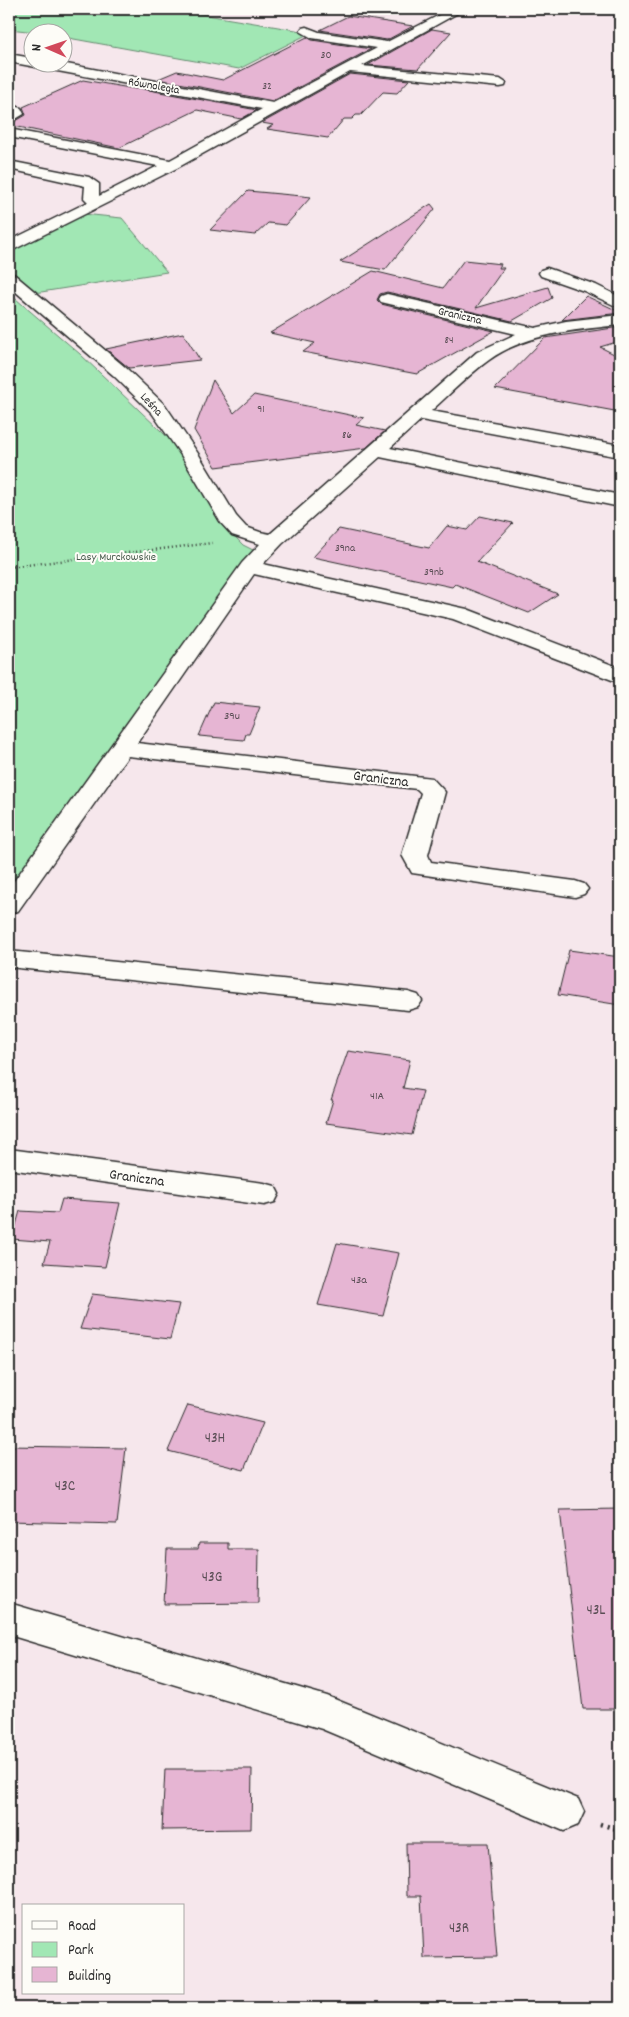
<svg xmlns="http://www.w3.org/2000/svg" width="629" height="2017" font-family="Dekko,sans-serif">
<rect width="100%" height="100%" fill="#f6e7ec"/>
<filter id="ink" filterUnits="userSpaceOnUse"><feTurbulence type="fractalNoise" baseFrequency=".02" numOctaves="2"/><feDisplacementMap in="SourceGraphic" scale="10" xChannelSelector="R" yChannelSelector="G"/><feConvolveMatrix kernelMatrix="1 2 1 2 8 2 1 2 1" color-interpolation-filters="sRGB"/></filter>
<g filter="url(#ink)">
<g fill="#a1e7b4" stroke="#668970">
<polygon points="9,9 171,9 296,30 308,34 239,69 63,37 62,32 36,32 9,29"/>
<polygon points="83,214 122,218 167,272 35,293 9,268 9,250"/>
<polygon points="9,293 80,354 180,449 221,522 243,545 255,551 9,888"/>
</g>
<g fill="#e6b5d3" stroke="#2b2b2b">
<polygon points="348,16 413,26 387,40 320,30"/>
<polygon points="432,29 451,32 418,69 368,65"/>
<polygon points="307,37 312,40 371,49 273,101 158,79 177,71 223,80"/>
<polygon points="350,74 409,80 397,93 383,92 361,115 356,115 352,119 344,119 328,138 267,129 273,125 262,123"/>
<polygon points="83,80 136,89 138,88 257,110 241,119 197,110 119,148 9,125 26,115 23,107"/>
<polygon points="248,191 302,196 311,197 286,225 268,223 255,235 210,230"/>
<polygon points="431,204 435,209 385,270 340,262"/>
<polygon points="464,260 501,264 499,268 504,268 476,308 548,287 552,298 512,321 387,292 380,294 377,300 381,304 494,331 417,374 303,352 315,343 270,333 373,271 443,288"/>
<polygon points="586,296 620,312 620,313 562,320"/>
<polygon points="620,327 620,341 600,347 620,357 620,412 495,389 545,338"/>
<polygon points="183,333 200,360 129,368 106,349"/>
<polygon points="213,380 234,413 254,395 364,418 356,425 385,431 366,448 216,467 194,430"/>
<polygon points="480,516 513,523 477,562 558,594 529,613 455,584 452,587 313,557 339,529 429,548 447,526 467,530"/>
<polygon points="214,702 260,707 249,734 246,734 244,740 199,736"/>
<polygon points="569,950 620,957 620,1005 558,995"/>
<polygon points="348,1051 410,1060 403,1088 423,1091 412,1135 326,1123 333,1100 331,1100"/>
<polygon points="62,1199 120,1203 105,1267 44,1263 50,1242 12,1239 20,1211 58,1213"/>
<polygon points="337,1243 399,1253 383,1316 318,1305"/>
<polygon points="92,1294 179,1304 170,1339 80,1329"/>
<polygon points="188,1405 263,1423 244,1470 168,1451"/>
<polygon points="9,1446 126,1448 117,1524 9,1521"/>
<polygon points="620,1509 620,1709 583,1709 560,1510"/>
<polygon points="199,1543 228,1543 228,1549 259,1549 258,1603 164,1604 167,1549 198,1549"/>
<polygon points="165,1769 252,1769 251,1829 162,1830"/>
<polygon points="406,1843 488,1843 497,1957 424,1958 421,1896 407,1896"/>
</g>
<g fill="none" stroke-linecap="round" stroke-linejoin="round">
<g stroke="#2b2b2b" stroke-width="3">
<g id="minor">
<polygon points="451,9 465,9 362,66 500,79 506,83 505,86 500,87 350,72 177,168 9,252 9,241 88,202 84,198 85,186 9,169 9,161 89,177 99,184 99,196 158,166 9,137 9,129 170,160 262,109 9,62 9,54 32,58 32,62 56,62 273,103 377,48 312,38 300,31 302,28 306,27 319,32 387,42"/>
<polygon points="9,104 21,108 24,114 9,123"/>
<polygon points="547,268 596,285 620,297 620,308 584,291 541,276 539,273 541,270"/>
<path d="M 9,273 L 15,275 L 125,367 L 165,405 L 199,455 L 236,516 L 246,527 L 260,532 L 270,534 L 477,352 L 516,334 L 381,302 L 379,299 L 381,296 L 387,294 L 535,328 L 566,321 L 620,315 L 620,325 C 576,330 526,333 489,360 C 468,375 450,394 431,411 L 620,445 L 620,457 L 421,420 L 390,448 L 620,495 L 620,507 L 380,457 L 282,544 L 263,564 L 467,609 L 620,668 L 620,683 L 453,619 L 254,574 L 137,743 L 432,778 L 445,792 L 428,855 L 431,862 L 575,881 L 584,884 L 588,889 L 584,894 L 575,897 L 412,873 L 402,855 L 421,793 L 417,789 L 128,756 L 18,911 L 9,913 L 9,888 L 242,563 L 260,544 L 232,535 L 221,523 L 181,455 L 152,413 L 113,375 L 9,286 Z"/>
<polygon points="9,951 408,992 418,995 422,1001 418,1007 408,1010 9,967"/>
<polygon points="9,1149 264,1183 275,1186 279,1194 275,1202 264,1205 9,1169"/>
<polygon points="9,1603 327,1696 578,1799 584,1812 578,1825 564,1831 322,1729 9,1635"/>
</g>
</g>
<polyline stroke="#2b2b2b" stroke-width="2.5" stroke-dasharray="1 3" stroke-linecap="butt" points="9,567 212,543"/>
<polyline stroke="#2b2b2b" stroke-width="4.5" stroke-dasharray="2 5" stroke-linecap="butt" points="600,1824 620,1830"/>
<use href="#minor" fill="#fdfcf7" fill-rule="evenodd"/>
</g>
</g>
<g text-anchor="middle" stroke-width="4" stroke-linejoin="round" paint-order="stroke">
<g font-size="11" fill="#5a4e55">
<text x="326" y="58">30</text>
<text x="267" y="89">32</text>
<text x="449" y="343">84</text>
<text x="261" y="412">91</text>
<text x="347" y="438">86</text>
<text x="345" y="551">39na</text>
<text x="434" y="575">39nb</text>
</g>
<g font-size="12" fill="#2b2b2b" stroke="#fdfcf7">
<text transform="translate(154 85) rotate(10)" y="4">Równoległa</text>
<text transform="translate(460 315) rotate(13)" y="4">Graniczna</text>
<text transform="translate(152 404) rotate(47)" y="4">Leśna</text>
</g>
<g font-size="12" fill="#485a4d" stroke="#fdfcf7">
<text x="116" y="560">Lasy Murckowskie</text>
</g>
<g font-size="12" fill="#5a4e55">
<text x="232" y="719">39u</text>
<text x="377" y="1099">41A</text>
<text x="359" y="1283">43a</text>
</g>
<g font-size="15" fill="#2b2b2b" stroke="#fdfcf7">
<text transform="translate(381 778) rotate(7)" y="5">Graniczna</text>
<text transform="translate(137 1177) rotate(8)" y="5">Graniczna</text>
</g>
<g font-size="15" fill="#5a4e55">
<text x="215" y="1442">43H</text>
<text x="65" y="1490">43C</text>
<text x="212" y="1581">43G</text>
<text x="596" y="1614">43L</text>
<text x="459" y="1932">43R</text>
</g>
</g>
<rect width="629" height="2017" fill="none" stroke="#fdfcf7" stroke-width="30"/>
<rect x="15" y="15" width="599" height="1987" fill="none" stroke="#2b2b2b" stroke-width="2" filter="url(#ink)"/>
<rect x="22" y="1904" width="162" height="90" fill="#fdfcf7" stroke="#a9a8a5"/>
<rect x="32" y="1921" width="25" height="8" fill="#fdfcf7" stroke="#a9a8a5"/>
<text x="68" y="1930" font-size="15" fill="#2b2b2b">Road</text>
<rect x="32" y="1942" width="25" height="15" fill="#a1e7b4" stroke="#a9a8a5"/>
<text x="68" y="1954" font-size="15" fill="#2b2b2b">Park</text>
<rect x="32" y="1967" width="25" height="15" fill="#e6b5d3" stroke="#a9a8a5"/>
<text x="68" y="1980" font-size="15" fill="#2b2b2b">Building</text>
<g transform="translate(48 48) rotate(272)"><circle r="24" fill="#fdfcf7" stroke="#a9a8a5"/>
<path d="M0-4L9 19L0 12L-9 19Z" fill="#d1495b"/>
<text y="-8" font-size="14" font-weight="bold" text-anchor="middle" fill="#2b2b2b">N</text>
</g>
</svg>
